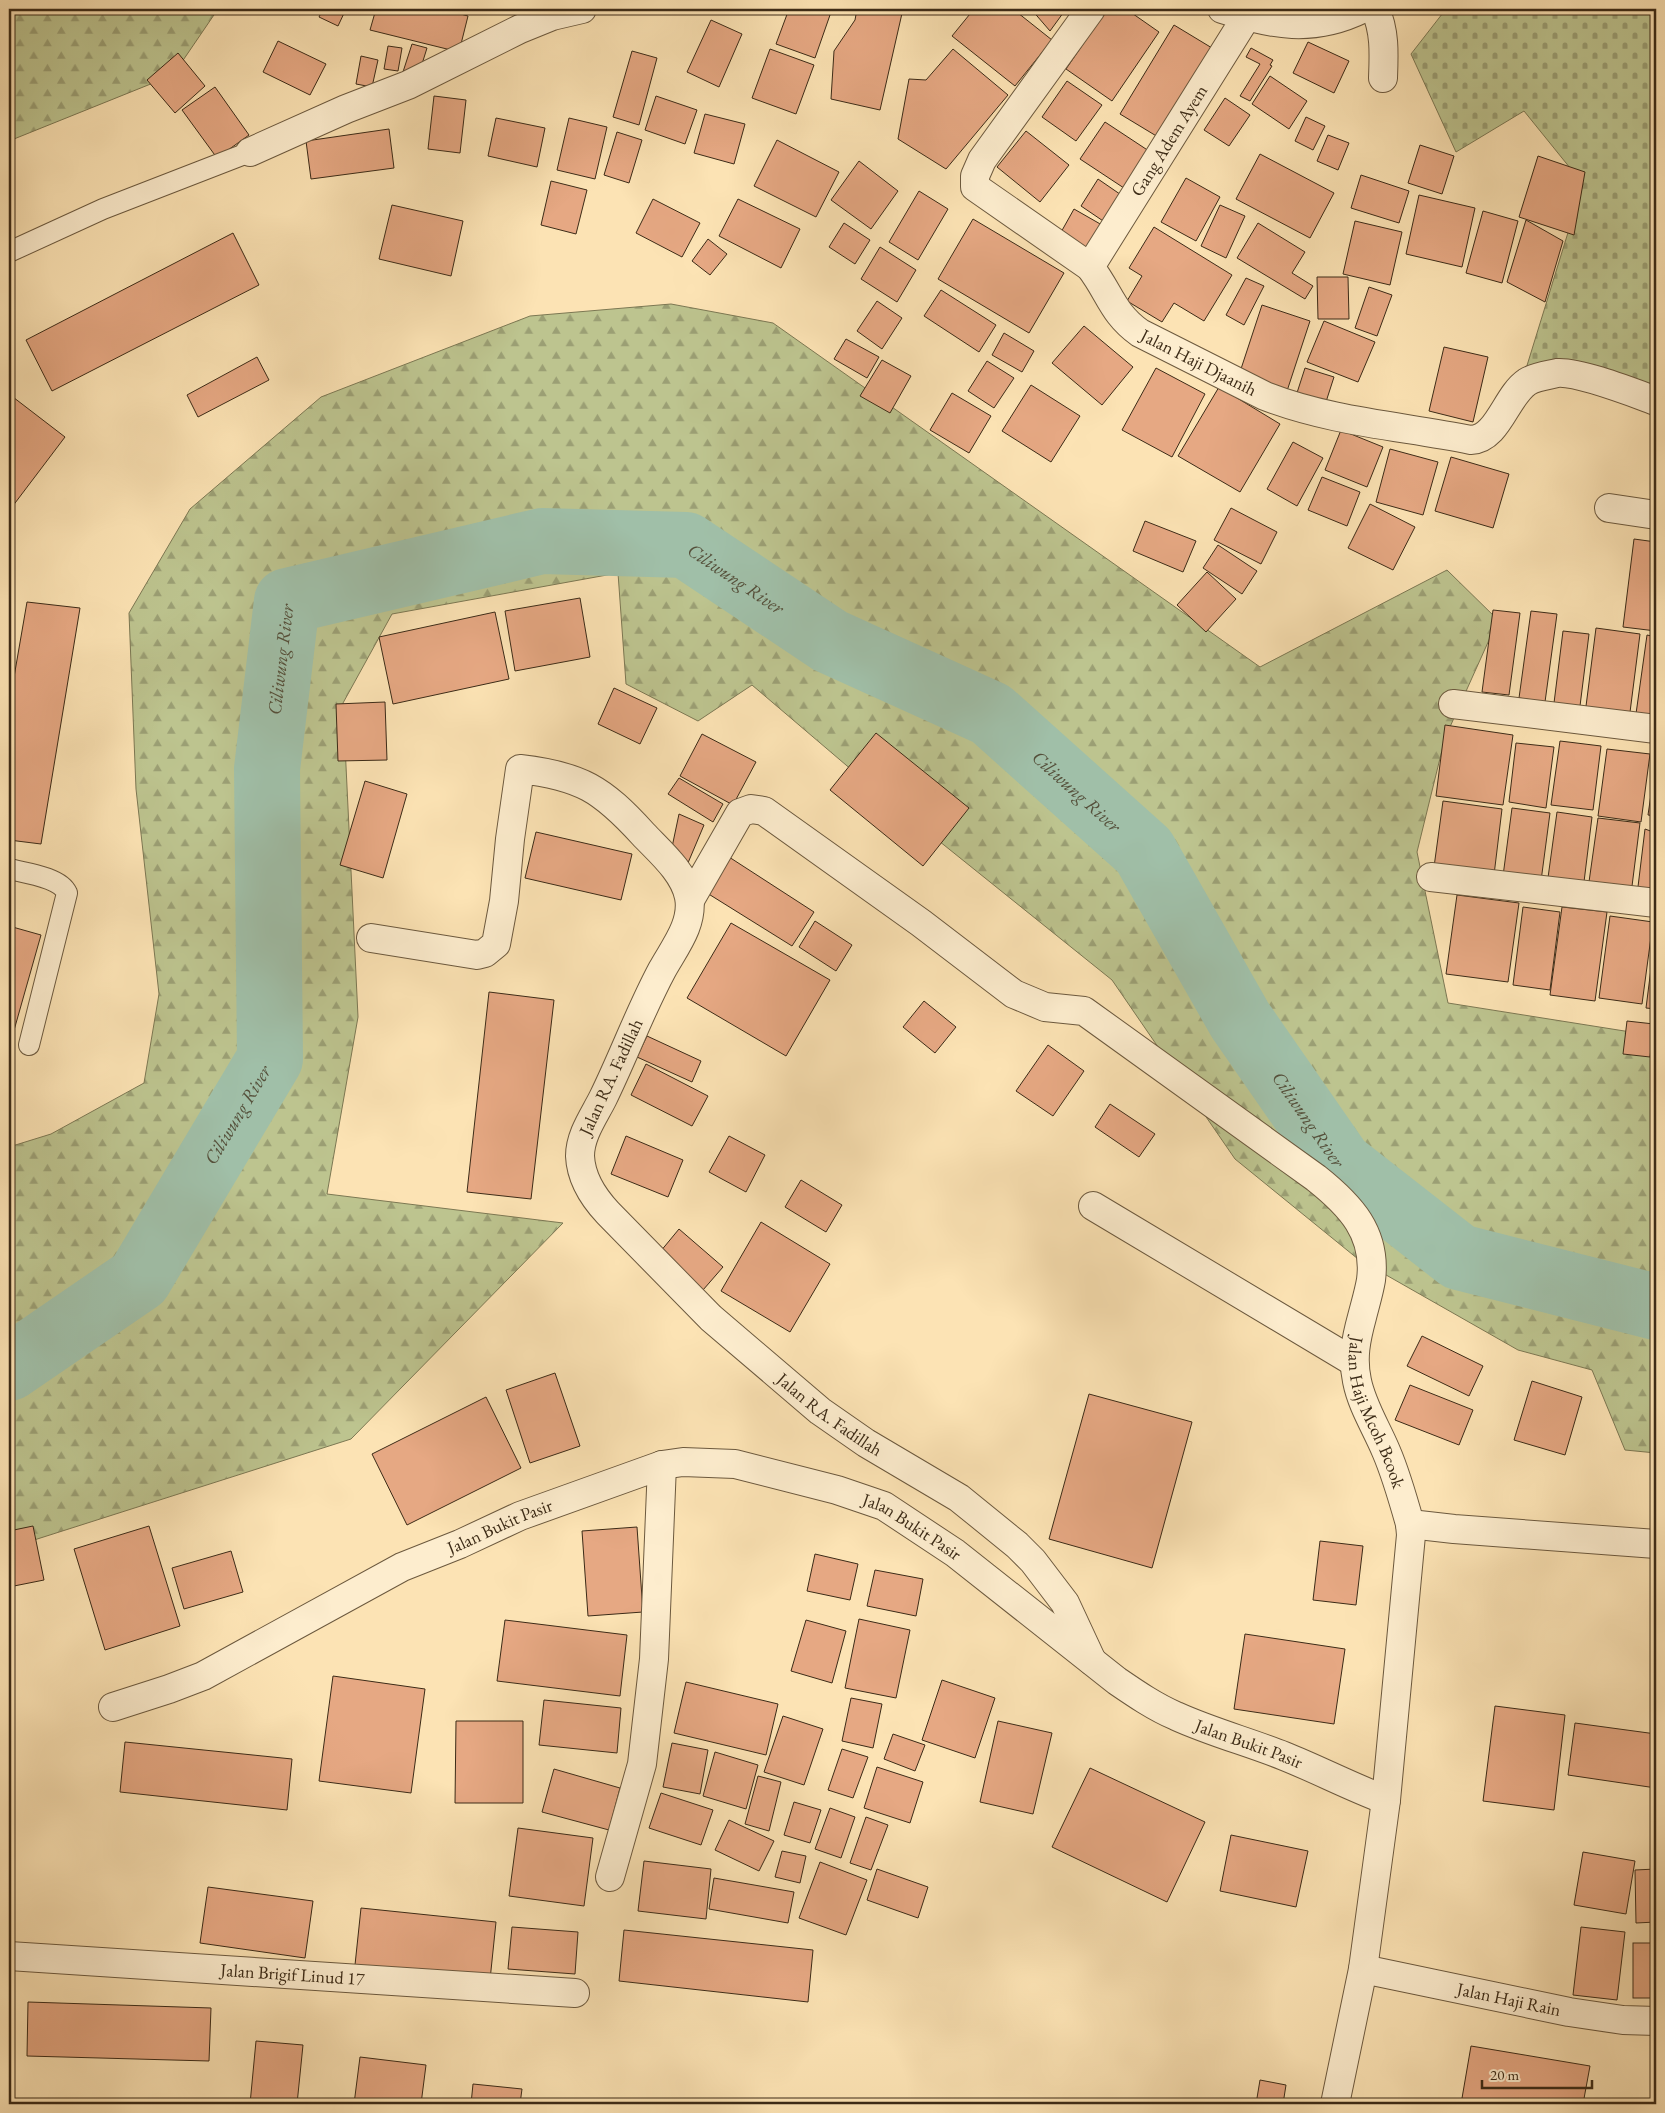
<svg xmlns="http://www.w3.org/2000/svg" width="1665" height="2113" font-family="'EB Garamond',serif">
<defs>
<pattern id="forest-firs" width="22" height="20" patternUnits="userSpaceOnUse" patternTransform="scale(1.25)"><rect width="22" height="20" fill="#bdc48f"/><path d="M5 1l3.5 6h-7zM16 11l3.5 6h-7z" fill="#9b9f74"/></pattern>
<pattern id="cemetery-stones" width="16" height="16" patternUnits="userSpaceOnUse" patternTransform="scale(1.25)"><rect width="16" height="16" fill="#bdc48f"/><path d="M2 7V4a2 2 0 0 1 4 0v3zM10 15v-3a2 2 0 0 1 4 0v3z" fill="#9b9f74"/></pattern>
</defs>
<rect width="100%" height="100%" fill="#fce3b4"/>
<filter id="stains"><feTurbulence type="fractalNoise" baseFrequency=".004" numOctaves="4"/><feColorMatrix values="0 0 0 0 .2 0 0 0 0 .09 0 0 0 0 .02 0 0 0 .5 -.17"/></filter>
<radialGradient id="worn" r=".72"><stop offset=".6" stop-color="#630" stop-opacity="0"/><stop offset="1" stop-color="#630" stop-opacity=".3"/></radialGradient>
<g fill="url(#forest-firs)" stroke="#7c7853">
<polygon points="9,9 218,9 173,75 9,141"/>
<polygon points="671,304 773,323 1260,667 1447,570 1498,620 1445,738 1417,852 1448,1003 1656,1036 1656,1453 1625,1450 1592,1370 1518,1350 1358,1259 1235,1159 1112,980 873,788 752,685 698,721 626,684 618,573 392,614 343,703 358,1017 327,1194 563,1223 351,1439 9,1548 9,1147 51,1134 144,1083 159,994 136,789 129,613 190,509 321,397 530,316"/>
</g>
<polygon fill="url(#cemetery-stones)" stroke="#7c7853" points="1446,9 1656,9 1656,401 1525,372 1583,184 1524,111 1456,152 1411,54"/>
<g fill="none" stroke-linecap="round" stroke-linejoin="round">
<path stroke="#a0bfa8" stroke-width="66" id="s1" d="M 9,1368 L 139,1279 L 270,1059 L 267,769 L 287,601 L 542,541 L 686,545 L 830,641 L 991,714 L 1144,851 L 1240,1020 L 1340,1164 L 1459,1257 L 1656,1307"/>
</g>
<g fill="#e6a883" stroke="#3c2b17">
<polygon points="323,9 346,9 338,26 319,17"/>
<polygon points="376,9 442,9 468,16 459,52 370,30"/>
<polygon points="789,9 814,9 830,15 815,58 776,44"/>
<polygon points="857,9 903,9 880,110 831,99 834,51 855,20"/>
<polygon points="974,9 1013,9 1052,40 1015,86 952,36"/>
<polygon points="1031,9 1066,9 1050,31"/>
<polygon points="1107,9 1126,9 1159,32 1112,101 1066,69"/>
<polygon points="711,20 742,34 719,87 687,72"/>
<polygon points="1174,25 1217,51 1163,140 1120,114"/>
<polygon points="278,41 326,64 310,95 263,72"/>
<polygon points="1308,42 1349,61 1334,93 1293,73"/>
<polygon points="412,44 427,48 417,80 402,75"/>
<polygon points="388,46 402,48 398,71 384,69"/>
<polygon points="1251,48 1273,60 1270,65 1272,66 1250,101 1240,96 1260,64 1246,57"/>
<polygon points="770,49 814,65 796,114 752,98"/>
<polygon points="953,49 1008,95 946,169 898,139 909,79 926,80"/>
<polygon points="632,51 657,58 639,125 613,117"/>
<polygon points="178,53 205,86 175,113 147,80"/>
<polygon points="361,56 378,60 372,87 356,84"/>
<polygon points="1270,76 1307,101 1289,129 1252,104"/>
<polygon points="1067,81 1102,105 1076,141 1042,117"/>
<polygon points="215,87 249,135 217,158 182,110"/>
<polygon points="434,96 466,100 460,153 428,149"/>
<polygon points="656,96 697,110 685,144 645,130"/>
<polygon points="1225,98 1250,115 1229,146 1204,130"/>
<polygon points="705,114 745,124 734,164 694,153"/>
<polygon points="1306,117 1325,126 1313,150 1295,141"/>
<polygon points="496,118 545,128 537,167 488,156"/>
<polygon points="569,118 607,127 595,179 557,170"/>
<polygon points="1105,122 1155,155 1130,192 1080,159"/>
<polygon points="389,129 394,168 311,179 306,141"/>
<polygon points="1026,131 1069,165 1040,202 997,167"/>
<polygon points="617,132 642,140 629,183 604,175"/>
<polygon points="1328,135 1349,143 1338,170 1317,161"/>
<polygon points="777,140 839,172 816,217 754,186"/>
<polygon points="1420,145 1454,156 1442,194 1408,183"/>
<polygon points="1260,154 1334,193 1310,238 1236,199"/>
<polygon points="1538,156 1585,172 1574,235 1519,217"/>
<polygon points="859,161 898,191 871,229 831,200"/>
<polygon points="1361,175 1409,191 1399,223 1351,208"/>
<polygon points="1186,178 1220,197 1196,241 1161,222"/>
<polygon points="1098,179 1130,201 1112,227 1081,206"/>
<polygon points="551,181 587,190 576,234 541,225"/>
<polygon points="919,191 948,209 918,260 889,242"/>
<polygon points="1419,195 1475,208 1462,267 1406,254"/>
<polygon points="653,199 700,223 682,257 636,233"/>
<polygon points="738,199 800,229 781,268 719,236"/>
<polygon points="392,205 463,221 451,276 379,259"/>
<polygon points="1220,205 1245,216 1226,258 1201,246"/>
<polygon points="1074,209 1109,229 1096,254 1060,234"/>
<polygon points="1483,211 1518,221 1502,283 1466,273"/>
<polygon points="973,219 1064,273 1029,333 938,279"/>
<polygon points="1526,220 1563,241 1545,302 1507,282"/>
<polygon points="1355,221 1402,232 1390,285 1343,274"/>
<polygon points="844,223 870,240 855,264 829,247"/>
<polygon points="1258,223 1305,252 1292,273 1313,286 1305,299 1237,258"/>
<polygon points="1154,227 1232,275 1204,321 1174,303 1162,322 1127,301 1142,276 1129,268"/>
<polygon points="233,233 259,285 52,391 26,340"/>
<polygon points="708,239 727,254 710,275 692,261"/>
<polygon points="880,247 916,270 897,302 861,279"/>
<polygon points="1317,277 1348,277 1349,319 1318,319"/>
<polygon points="1246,278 1264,286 1244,325 1226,315"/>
<polygon points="1369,287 1392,295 1377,336 1355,328"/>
<polygon points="941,290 996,325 979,352 924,316"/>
<polygon points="877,301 902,318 882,349 857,331"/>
<polygon points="1262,305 1310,321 1286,394 1238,378"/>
<polygon points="1324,321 1375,342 1358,382 1307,362"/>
<polygon points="1084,326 1133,367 1102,405 1052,363"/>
<polygon points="1004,333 1034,351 1022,372 992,355"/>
<polygon points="846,339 879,357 867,378 834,359"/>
<polygon points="1444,347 1488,357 1473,422 1429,411"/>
<polygon points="257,357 269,380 198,417 187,395"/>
<polygon points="882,360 911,376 890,413 860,396"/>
<polygon points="987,361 1014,378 994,408 968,391"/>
<polygon points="1156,368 1205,394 1172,457 1122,430"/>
<polygon points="1305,368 1334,377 1324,408 1295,399"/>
<polygon points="1031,385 1080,416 1051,462 1002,431"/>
<polygon points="1219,387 1280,424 1240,492 1178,456"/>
<polygon points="952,393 991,416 969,453 930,430"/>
<polygon points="9,394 65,437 9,511"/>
<polygon points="1341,430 1383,447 1367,487 1325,470"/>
<polygon points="1293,442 1323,458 1297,506 1267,489"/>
<polygon points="1390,449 1438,462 1423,515 1376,502"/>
<polygon points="1451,457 1509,474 1493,528 1435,511"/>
<polygon points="1322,477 1360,492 1347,526 1308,510"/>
<polygon points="1370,504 1415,527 1393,570 1348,548"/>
<polygon points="1231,508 1277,532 1261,564 1214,540"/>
<polygon points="1145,521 1196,541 1183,572 1133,551"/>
<polygon points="1634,539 1656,542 1656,631 1623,627"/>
<polygon points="1218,545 1257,571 1242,594 1203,568"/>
<polygon points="1207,572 1236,599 1206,632 1177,605"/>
<polygon points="580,598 590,657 515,671 505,611"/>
<polygon points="27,602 80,608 41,844 9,840 9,706"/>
<polygon points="1493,610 1520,613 1509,695 1482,692"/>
<polygon points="1531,611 1557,614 1545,702 1519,698"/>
<polygon points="495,612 509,679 393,704 379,637"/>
<polygon points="1596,628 1640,634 1629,720 1585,714"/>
<polygon points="1563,631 1589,634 1579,714 1553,711"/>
<polygon points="1647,635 1656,637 1656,724 1635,721"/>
<polygon points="614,688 657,708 640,744 598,724"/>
<polygon points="385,702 387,760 338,761 336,704"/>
<polygon points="1445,725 1513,735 1503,805 1436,796"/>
<polygon points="876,733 969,808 923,866 830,790"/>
<polygon points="702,734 756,762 733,805 680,776"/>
<polygon points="1560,741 1601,746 1593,810 1551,805"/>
<polygon points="1516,743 1554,747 1546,808 1509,802"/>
<polygon points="1607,749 1650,754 1641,822 1598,816"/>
<polygon points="1656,760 1656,816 1648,815"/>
<polygon points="679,778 723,804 713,822 668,794"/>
<polygon points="365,781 407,794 383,878 340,865"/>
<polygon points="1443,801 1502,809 1494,875 1434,867"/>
<polygon points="1512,808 1550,813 1541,881 1503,876"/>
<polygon points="1557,812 1592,817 1583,890 1547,885"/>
<polygon points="679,814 704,825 685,870 671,852"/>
<polygon points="1598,818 1640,823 1631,894 1588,889"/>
<polygon points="1645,829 1656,833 1656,893 1637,895"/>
<polygon points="536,832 632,854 621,900 525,878"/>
<polygon points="729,857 814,912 792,946 707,893"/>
<polygon points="1457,895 1519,903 1508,982 1446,974"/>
<polygon points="1523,907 1560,912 1550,990 1513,985"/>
<polygon points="1562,907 1607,912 1595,1001 1550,995"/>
<polygon points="1610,916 1653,922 1642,1004 1599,998"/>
<polygon points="815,921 852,945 836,971 799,947"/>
<polygon points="731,923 830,980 786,1056 687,998"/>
<polygon points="9,926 41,935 9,1048"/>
<polygon points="1656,929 1656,1009 1646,1008"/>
<polygon points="489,992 554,1000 531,1199 467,1192"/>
<polygon points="924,1001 956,1027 935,1053 903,1027"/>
<polygon points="1627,1021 1654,1024 1650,1057 1623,1054"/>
<polygon points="647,1036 701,1061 692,1082 637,1057"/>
<polygon points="1048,1045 1084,1071 1053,1116 1016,1091"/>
<polygon points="646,1064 708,1096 692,1126 631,1095"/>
<polygon points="1110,1104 1155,1134 1139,1157 1095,1127"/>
<polygon points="626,1136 683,1160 668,1197 611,1174"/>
<polygon points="729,1136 765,1155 746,1192 709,1172"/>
<polygon points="801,1180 842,1205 826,1232 785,1207"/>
<polygon points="761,1222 830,1264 790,1332 721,1291"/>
<polygon points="679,1229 723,1267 703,1290 660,1252"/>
<polygon points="1422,1336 1483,1366 1469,1396 1407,1366"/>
<polygon points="555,1373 580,1446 530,1463 506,1390"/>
<polygon points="1532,1381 1582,1397 1565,1455 1514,1440"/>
<polygon points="1410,1385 1473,1410 1459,1445 1395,1420"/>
<polygon points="1089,1394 1192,1422 1152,1568 1049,1539"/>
<polygon points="486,1397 521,1468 407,1525 372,1454"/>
<polygon points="33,1526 44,1580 9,1587 9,1531"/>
<polygon points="149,1526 180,1626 105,1650 74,1549"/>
<polygon points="637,1527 643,1612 588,1616 582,1531"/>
<polygon points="1320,1541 1363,1546 1356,1605 1313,1600"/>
<polygon points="231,1551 243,1592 184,1609 172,1568"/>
<polygon points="815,1554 858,1564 850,1600 807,1591"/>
<polygon points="875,1570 923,1579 916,1616 867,1606"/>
<polygon points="859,1619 910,1630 896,1698 845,1688"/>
<polygon points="505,1620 627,1635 620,1696 497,1681"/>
<polygon points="806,1620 846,1631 832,1683 791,1671"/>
<polygon points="1245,1634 1345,1649 1334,1724 1234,1709"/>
<polygon points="333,1676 425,1689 411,1793 319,1781"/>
<polygon points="942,1680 995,1698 975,1758 922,1740"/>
<polygon points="686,1682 778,1704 766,1755 674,1733"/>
<polygon points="851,1698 882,1704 873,1748 842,1741"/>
<polygon points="544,1700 621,1708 617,1753 539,1745"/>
<polygon points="1495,1706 1565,1715 1554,1810 1483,1801"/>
<polygon points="783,1716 823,1729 804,1785 764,1772"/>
<polygon points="456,1721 523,1721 523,1803 455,1803"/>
<polygon points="998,1721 1052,1733 1033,1814 980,1802"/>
<polygon points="1575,1723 1656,1734 1656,1788 1568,1775"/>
<polygon points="893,1734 925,1745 915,1771 884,1759"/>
<polygon points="125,1742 292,1759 287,1810 120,1792"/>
<polygon points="672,1743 708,1750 700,1794 663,1787"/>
<polygon points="842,1749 868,1757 853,1798 828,1790"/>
<polygon points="715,1752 758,1765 746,1809 703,1796"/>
<polygon points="877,1767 923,1782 910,1823 864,1808"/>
<polygon points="1090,1768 1205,1822 1167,1902 1052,1847"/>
<polygon points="554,1769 620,1788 609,1830 542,1812"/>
<polygon points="758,1776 781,1782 769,1831 745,1824"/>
<polygon points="661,1793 713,1810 701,1845 649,1828"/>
<polygon points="794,1802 821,1810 810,1843 784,1835"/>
<polygon points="830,1808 855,1817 841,1858 815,1849"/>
<polygon points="866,1817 888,1825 871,1870 850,1863"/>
<polygon points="729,1820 774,1841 759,1871 715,1850"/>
<polygon points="518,1828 593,1838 584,1906 509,1896"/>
<polygon points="1231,1835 1308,1851 1296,1907 1220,1891"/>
<polygon points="782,1851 806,1856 800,1883 775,1877"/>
<polygon points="1583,1852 1635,1861 1626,1914 1574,1905"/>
<polygon points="644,1861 711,1869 706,1919 638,1911"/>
<polygon points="820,1862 867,1880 846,1935 799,1918"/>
<polygon points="877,1869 928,1887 918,1918 867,1900"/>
<polygon points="1656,1869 1656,1922 1636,1923 1635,1870"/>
<polygon points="714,1878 794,1892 788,1923 709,1909"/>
<polygon points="208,1887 313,1901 305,1958 200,1943"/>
<polygon points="361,1908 496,1922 490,1980 355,1965"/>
<polygon points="512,1927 578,1932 575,1974 508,1969"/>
<polygon points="1581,1927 1625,1932 1617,2000 1573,1995"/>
<polygon points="624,1930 813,1950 808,2002 619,1981"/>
<rect x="1633" y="1943" width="23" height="55"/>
<polygon points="28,2002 211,2008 209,2061 27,2056"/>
<polygon points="256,2041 303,2045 297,2104 250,2104"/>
<polygon points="1471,2046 1590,2066 1583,2104 1461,2104"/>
<polygon points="360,2057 426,2065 421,2104 354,2104"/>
<polygon points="1260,2080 1286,2085 1283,2104 1256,2104"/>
<polygon points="473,2084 522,2089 520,2104 471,2104"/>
</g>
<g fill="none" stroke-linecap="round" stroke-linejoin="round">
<g stroke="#6c593e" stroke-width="22">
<g id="lane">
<polyline points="9,252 103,209 250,152"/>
<path d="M 9,869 C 25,873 60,877 67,893 L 29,1045"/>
</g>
</g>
<g stroke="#6c593e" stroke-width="30">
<g id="street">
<path id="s2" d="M 1091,9 L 982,160 L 975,176 L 975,187 L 1090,267 C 1110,293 1112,313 1140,333 L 1265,396 C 1332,422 1401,426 1471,440 C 1498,439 1506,396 1527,382 C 1534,377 1549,375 1557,373 C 1578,371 1634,393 1656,401"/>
<path d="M 1222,9 C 1272,25 1313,33 1362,9"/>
<path d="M 1375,9 C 1385,31 1384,53 1383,78"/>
<polyline points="250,152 346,109 408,85 520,29 552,16 582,9"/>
<path id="s3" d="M 1090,267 L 1247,16"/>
<polyline points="1609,508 1656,515"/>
<polyline points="1453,704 1656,729"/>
<polyline points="1431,877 1656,903"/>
<path id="s4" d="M 690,900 L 740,813 L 751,809 L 764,811 L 921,923 L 1014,994 L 1045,1007 L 1084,1011 L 1316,1178 C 1350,1205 1377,1233 1371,1280 C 1369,1292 1365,1305 1362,1317 C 1356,1339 1352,1358 1357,1381 C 1362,1406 1376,1427 1386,1451 C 1396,1474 1403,1499 1410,1524 L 1411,1535 L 1386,1800 L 1363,1969 L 1335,2104"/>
<path id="s5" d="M 371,938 L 477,955 L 485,953 L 496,944 L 504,901 L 510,839 L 520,769 C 581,776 602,789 643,834 C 660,852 684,872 689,897 C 694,924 674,948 662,970 C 640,1011 624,1055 603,1098 C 594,1116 580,1135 580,1156 C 581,1179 593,1197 608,1213 L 711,1318 L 820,1411 L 866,1443 L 959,1498 L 1017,1545 L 1033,1561 L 1065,1603 L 1092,1661"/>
<polyline points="1093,1206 1354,1362"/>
<polyline points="1410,1524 1454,1529 1656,1544"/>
<path id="s6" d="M 113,1707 L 169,1689 L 203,1676 L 402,1567 L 460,1544 L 520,1516 L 662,1465 L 683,1462 L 735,1464 L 837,1490 L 884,1506 L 955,1553 L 1117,1681 C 1136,1694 1155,1707 1176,1716 C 1211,1732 1249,1742 1284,1756 C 1319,1770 1351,1787 1386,1800"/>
<polyline points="610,1877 642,1764 654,1659 662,1465"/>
<path id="s7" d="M 9,1956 L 575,1993"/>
<path id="s8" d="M 1363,1969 L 1569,2012 L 1623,2020 L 1656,2021"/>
</g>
</g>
<use href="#lane" stroke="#fdedce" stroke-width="20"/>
<use href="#street" stroke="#fdedce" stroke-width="28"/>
</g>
<g text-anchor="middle" stroke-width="4" stroke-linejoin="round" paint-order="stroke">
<g font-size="18" fill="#3c2b17" stroke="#fdedce">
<text dy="6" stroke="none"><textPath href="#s3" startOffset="149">Gang Adem Ayem</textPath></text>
<text dy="6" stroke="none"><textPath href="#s2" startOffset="504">Jalan Haji Djaanih</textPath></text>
<text transform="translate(611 1077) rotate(-65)" y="6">Jalan RA. Fadillah</text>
<text dy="6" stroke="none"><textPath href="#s4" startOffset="1054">Jalan Haji Mcoh Bcook</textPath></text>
<text dy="6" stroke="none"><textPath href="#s5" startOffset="1178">Jalan RA. Fadillah</textPath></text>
<text dy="6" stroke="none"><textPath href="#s6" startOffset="428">Jalan Bukit Pasir</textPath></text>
<text dy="6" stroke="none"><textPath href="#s6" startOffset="864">Jalan Bukit Pasir</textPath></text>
<text dy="6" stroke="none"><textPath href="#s6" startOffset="1268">Jalan Bukit Pasir</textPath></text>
<text dy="6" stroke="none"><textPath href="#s7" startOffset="284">Jalan Brigif Linud 17</textPath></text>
<text dy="6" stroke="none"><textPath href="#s8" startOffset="149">Jalan Haji Rain</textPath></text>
</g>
<g font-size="19" font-style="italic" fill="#55503b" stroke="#fdedce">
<text dy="7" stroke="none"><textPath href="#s1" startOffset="1339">Ciliwung River</textPath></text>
<text dy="7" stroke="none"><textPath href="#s1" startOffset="814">Ciliwung River</textPath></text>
<text dy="7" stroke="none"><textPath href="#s1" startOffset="1744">Ciliwung River</textPath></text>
<text dy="7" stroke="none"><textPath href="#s1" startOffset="349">Ciliwung River</textPath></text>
<text dy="7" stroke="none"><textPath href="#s1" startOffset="2149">Ciliwung River</textPath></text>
</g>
</g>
<rect width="1665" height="2113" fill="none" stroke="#fce3b4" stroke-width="30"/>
<rect x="10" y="10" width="1645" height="2093" fill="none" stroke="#3c2b17" stroke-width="2.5"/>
<rect x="15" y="15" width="1635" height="2083" fill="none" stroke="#3c2b17"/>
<path d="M1482 2080v8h110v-8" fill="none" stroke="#3c2b17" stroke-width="2.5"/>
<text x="1490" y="2080" font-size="15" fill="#3c2b17" stroke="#fdedce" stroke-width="4" paint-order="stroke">20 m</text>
<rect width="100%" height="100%" filter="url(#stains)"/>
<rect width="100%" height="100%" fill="url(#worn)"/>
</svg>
